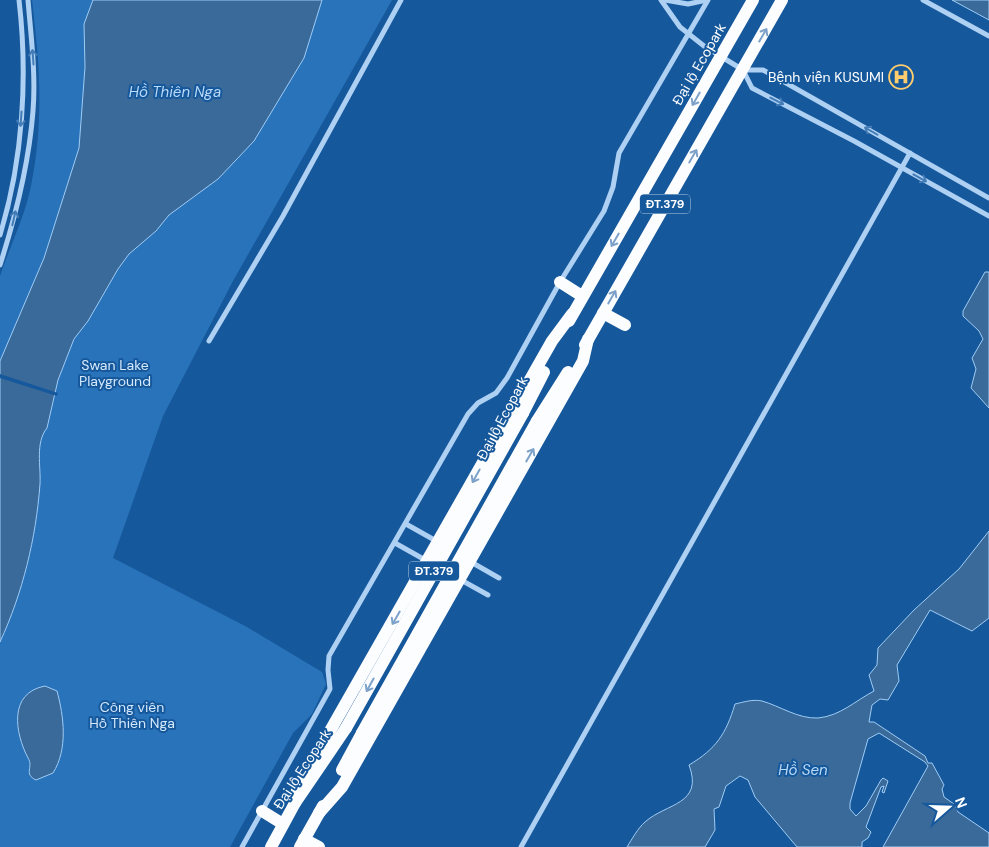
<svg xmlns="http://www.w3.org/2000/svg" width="989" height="847" font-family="'DM Sans',sans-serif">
<rect width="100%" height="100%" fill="#16589c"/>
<path fill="#2973ba" d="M 32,0 L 392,0 L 233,281 L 163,416 L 113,558 L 247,627 L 322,672 L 326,684 L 312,714 L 293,733 L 230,847 L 0,847 L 0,276 C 10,246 25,216 31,186 C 44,120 40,66 32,0 Z"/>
<g fill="#3a6a9a" stroke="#9fccf5">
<path d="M 93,0 L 322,0 L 304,58 L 254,141 L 218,179 L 169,215 L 156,231 L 129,254 L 118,269 L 88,321 L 74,339 L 58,380 L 47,428 C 35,443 41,466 40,484 C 36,538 23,592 0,642 L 0,361 L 44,258 L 79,148 L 85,67 L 84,24 Z"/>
<polygon points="952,0 989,0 989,20"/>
<polygon points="985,272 989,272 989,408 971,388 976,369 972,358 983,339 979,331 963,316 963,311"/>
<path d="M 989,531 L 989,618 L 972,631 L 930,610 L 897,665 L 899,681 L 888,700 L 880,699 L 872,705 L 869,722 L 874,722 L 925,756 L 928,763 L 932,763 L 944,785 L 942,789 L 944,797 L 954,804 L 958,812 L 989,833 L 989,847 L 883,847 L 928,766 L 925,762 L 879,733 L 868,739 L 850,803 L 850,809 L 856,816 L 866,806 L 881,780 L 883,778 L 888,781 L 884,793 L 882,792 L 884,786 L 881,787 L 866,827 L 871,832 L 868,838 L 862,842 L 862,847 L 797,847 L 755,797 L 748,780 L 740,776 L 726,786 L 719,807 L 714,809 L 715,830 L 705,847 L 627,847 C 632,839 638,828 645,822 C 666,803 704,805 689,765 C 716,749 726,734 735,704 C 744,702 753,699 762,701 C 780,706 798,719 818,718 C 840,716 855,701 874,691 L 869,675 L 877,665 L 878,648 L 914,610 L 959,569 Z"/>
<path d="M 45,686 L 57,691 C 64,717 68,749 53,773 L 36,780 C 23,774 34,767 28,758 C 15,733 8,693 45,686 Z"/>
</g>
<polygon fill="#16589c" points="0,374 58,393 57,396 0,378"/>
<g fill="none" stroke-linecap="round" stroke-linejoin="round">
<g stroke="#add0f3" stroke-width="5">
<polyline points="661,0 680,27 704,46 743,70 763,70 989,198"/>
<polyline points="665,0 688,4 707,0"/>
<polyline points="923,0 989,36"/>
<polyline points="743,70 752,88 854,141 989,216"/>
<path d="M 0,235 C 23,160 28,77 19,0"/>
<path d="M 0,265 C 16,215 29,163 33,111 C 36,74 31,37 28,0"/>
<polyline points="209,341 283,216 401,0"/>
<polyline points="406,524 438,542"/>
<polyline points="395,543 427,561"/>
<polyline points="471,562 499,578"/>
<polyline points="461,580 488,595"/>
<polyline points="242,847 330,689 328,670 329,656 468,414 478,403 496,393 507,378 560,282 604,211 613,187 619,153 708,0"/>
<polyline points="521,847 910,153"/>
</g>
<g stroke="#fcfdff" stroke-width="12">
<polyline points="560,282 582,296"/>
<polyline points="603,313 625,325"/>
<polyline points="569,321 753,0"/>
<polyline points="585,345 782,0"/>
<polyline points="523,413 544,372"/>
<polyline points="537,421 568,372"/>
<polyline points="342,770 362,733"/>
<polyline points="295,803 297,789 552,341 572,314"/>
<polyline points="262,811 283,824"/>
<polyline points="319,813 342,787 583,361 588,339"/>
<polyline points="304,839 319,847"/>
<polyline points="271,847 295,803 346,728"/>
<polyline points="300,847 323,806"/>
</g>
<g stroke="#fcfdff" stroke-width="12">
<polyline points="346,728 523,413"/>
<polyline points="362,733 537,421"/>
</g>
</g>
<defs><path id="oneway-shaft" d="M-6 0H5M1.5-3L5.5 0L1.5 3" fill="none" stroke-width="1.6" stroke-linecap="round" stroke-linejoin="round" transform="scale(1.25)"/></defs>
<g stroke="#7da2c9">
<use href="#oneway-shaft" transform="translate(763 35) rotate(-60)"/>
<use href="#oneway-shaft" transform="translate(696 99) rotate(120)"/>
<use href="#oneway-shaft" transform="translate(693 156) rotate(-60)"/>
<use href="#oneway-shaft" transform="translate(615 240) rotate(120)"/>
<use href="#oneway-shaft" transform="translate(612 297) rotate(-60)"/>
<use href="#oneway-shaft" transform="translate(530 455) rotate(-60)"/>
<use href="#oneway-shaft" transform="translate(476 476) rotate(119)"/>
<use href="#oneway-shaft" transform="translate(396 618) rotate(120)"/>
<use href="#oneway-shaft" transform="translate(370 685) rotate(119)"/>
</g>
<g stroke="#437cb6">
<use href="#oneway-shaft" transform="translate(33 57) rotate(-94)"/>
<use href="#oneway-shaft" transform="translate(777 101) rotate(27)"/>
<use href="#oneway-shaft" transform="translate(21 119) rotate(94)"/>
<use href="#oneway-shaft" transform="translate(871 131) rotate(-150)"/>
<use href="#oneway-shaft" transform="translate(920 178) rotate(29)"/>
<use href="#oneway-shaft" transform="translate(14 218) rotate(-77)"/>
</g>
<defs>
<g id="hospital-ring" transform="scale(1.25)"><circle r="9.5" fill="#16589c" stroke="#ffcd6e" stroke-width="1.5"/><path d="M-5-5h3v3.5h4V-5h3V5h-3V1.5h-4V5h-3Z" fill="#ffcd6e"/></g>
</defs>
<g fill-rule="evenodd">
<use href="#hospital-ring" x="901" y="77"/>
</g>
<g text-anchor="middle" stroke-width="4" stroke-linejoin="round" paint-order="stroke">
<g fill="#16589c" stroke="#b9cde1" stroke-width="1">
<rect x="640" y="194.5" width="50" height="19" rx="4"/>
<rect x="409" y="561.5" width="50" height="19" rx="4"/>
</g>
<g font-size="12" font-weight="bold" fill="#fff">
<text x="665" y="208">ĐT.379</text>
<text x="434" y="575">ĐT.379</text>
</g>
<g font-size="14" fill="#fff" stroke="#16589c">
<text transform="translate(699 64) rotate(-60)" y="5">Đại lộ Ecopark</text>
<text transform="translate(502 418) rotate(-62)" y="5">Đại lộ Ecopark</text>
<text transform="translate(302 769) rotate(-57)" y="5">Đại lộ Ecopark</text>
</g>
<g font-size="14" fill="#fff" stroke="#16589c" text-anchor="end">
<text x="884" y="82">Bệnh viện KUSUMI</text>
</g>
<g font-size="14" fill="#d5e9fd" stroke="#16589c">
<text x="115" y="370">Swan Lake<tspan x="115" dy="16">Playground</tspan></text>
<text x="132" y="712">Công viên<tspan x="132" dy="16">Hồ Thiên Nga</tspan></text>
</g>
<g font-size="15" font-style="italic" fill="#b9daf9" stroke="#16589c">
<text x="175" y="97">Hồ Thiên Nga</text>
<text x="803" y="775">Hồ Sen</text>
</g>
</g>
<g transform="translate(949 807) rotate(70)" stroke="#16589c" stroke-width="4" paint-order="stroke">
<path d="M0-4L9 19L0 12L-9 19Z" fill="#ffffff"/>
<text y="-8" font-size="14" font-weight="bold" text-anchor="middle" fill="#ffffff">N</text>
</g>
</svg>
